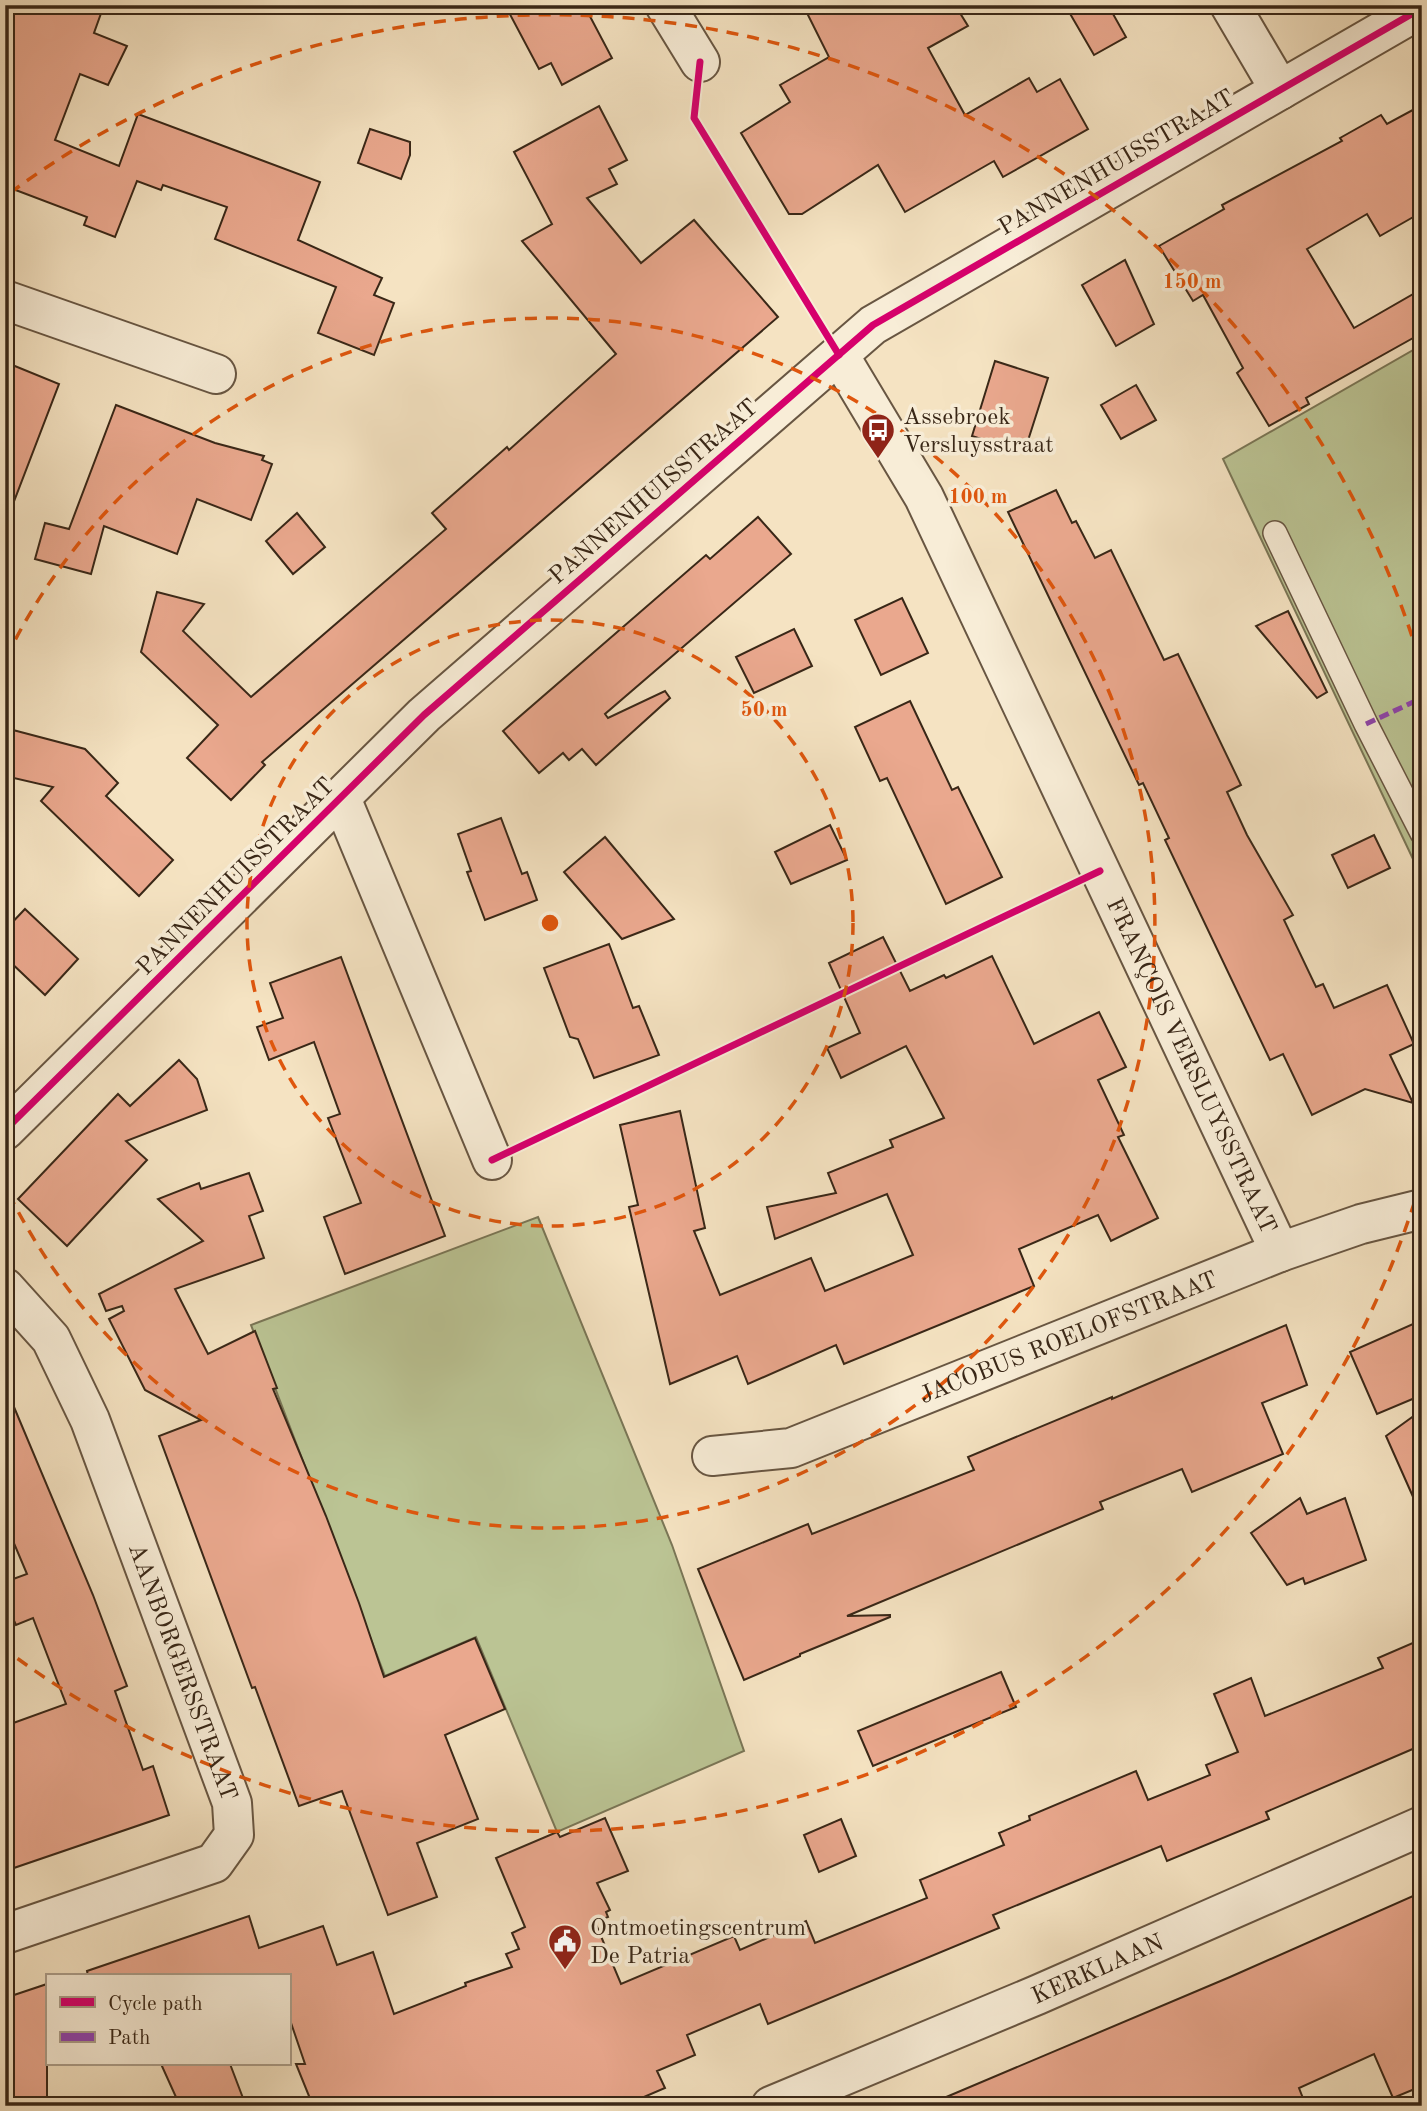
<svg xmlns="http://www.w3.org/2000/svg" width="1427" height="2111" font-family="'Old Standard TT',serif">
<rect width="100%" height="100%" fill="#f5e3c2"/>
<filter id="stains"><feTurbulence type="fractalNoise" baseFrequency=".00286" numOctaves="4"/><feColorMatrix values="0 0 0 0 .2 0 0 0 0 .09 0 0 0 0 .02 0 0 0 .5 -.17"/></filter>
<radialGradient id="worn" r=".72"><stop offset=".6" stop-color="#630" stop-opacity="0"/><stop offset="1" stop-color="#630" stop-opacity=".3"/></radialGradient>
<g fill="#bbc494" stroke="#7a7656" stroke-width="2">
<polygon points="1422,345 1422,878 1223,459"/>
<polygon points="538,1217 672,1545 744,1751 557,1832 476,1637 385,1676 251,1325"/>
</g>
<g fill="#eaa88e" stroke="#392717" stroke-width="2">
<polygon points="5,5 104,5 94,33 127,46 108,85 80,74 55,140 119,166 138,114 320,182 298,240 382,278 374,295 394,303 374,355 318,333 336,287 215,239 227,207 163,185 161,190 137,181 115,237 84,225 87,217 5,186"/>
<polygon points="505,5 584,5 612,58 562,85 551,63 539,69"/>
<polygon points="803,5 955,5 968,26 928,48 965,115 1029,78 1037,92 1060,79 1088,129 1003,177 994,161 905,212 878,165 802,214 789,214 741,133 790,102 780,85 829,57"/>
<polygon points="1065,5 1108,5 1126,37 1094,55"/>
<polygon points="1422,105 1422,212 1380,236 1367,214 1307,249 1354,328 1422,289 1422,333 1306,398 1309,404 1269,426 1237,373 1243,368 1203,295 1193,301 1159,246 1224,209 1222,205 1342,141 1340,138 1381,115 1387,124"/>
<polygon points="599,106 627,160 609,169 617,184 587,198 641,263 694,220 778,317 262,762 265,765 231,800 187,758 218,725 141,652 157,592 204,604 183,631 251,697 446,529 432,513 507,447 509,450 616,354 522,241 552,224 514,152"/>
<polygon points="370,129 410,142 410,155 401,179 358,163"/>
<polygon points="1125,260 1154,324 1116,346 1082,285"/>
<polygon points="995,361 1048,378 1024,453 972,436"/>
<polygon points="5,362 59,384 8,517 5,516"/>
<polygon points="1136,385 1156,420 1121,439 1101,405"/>
<polygon points="116,405 215,443 264,456 262,460 272,464 251,520 197,499 177,554 104,526 91,574 35,559 45,523 69,529"/>
<polygon points="1056,490 1072,523 1076,521 1095,558 1111,550 1164,660 1178,654 1241,785 1227,792 1247,835 1293,915 1284,920 1316,987 1323,984 1334,1008 1387,985 1414,1044 1390,1055 1413,1103 1365,1089 1312,1115 1283,1054 1270,1060 1165,840 1169,838 1143,783 1139,785 1008,512"/>
<polygon points="297,513 325,547 293,574 266,541"/>
<polygon points="758,517 791,554 605,714 608,718 665,691 670,698 596,765 582,749 569,760 563,753 539,773 503,731 706,555 710,559"/>
<polygon points="902,598 928,653 881,675 855,620"/>
<polygon points="1288,611 1327,692 1317,698 1256,626"/>
<polygon points="794,629 812,666 754,693 736,657"/>
<polygon points="910,701 952,790 958,787 1002,877 946,904 887,778 880,781 855,727"/>
<polygon points="13,730 85,749 118,783 106,796 173,860 139,896 41,801 53,787 5,776 5,763"/>
<polygon points="501,818 522,874 527,872 537,900 485,920 467,872 471,871 458,834"/>
<polygon points="830,825 847,860 791,884 775,852"/>
<polygon points="1374,835 1390,868 1348,888 1332,855"/>
<polygon points="605,837 674,919 622,939 564,872"/>
<polygon points="25,909 78,959 45,995 5,957 5,930"/>
<polygon points="883,937 910,991 944,975 946,978 992,956 1034,1044 1099,1012 1126,1067 1098,1080 1124,1135 1118,1137 1158,1218 1111,1241 1098,1215 1019,1249 1034,1286 844,1364 836,1345 748,1384 737,1356 670,1384 629,1207 638,1205 620,1125 680,1111 705,1228 694,1231 720,1295 811,1258 825,1291 913,1255 887,1194 775,1239 767,1207 836,1193 828,1173 893,1147 890,1140 944,1118 906,1046 841,1078 827,1048 860,1033 829,963"/>
<polygon points="609,944 633,1008 639,1006 659,1055 594,1078 578,1039 570,1037 544,968"/>
<polygon points="341,957 445,1236 345,1274 324,1217 361,1203 328,1118 340,1114 314,1042 269,1060 257,1027 283,1018 270,983"/>
<polygon points="179,1060 197,1079 207,1110 126,1141 147,1160 67,1246 18,1199 118,1094 130,1106"/>
<polygon points="249,1173 263,1211 249,1216 264,1258 175,1289 208,1354 255,1331 277,1388 273,1389 326,1516 359,1603 384,1677 475,1638 505,1709 445,1735 478,1819 417,1843 437,1897 388,1915 342,1791 299,1806 255,1687 252,1688 159,1436 201,1420 145,1390 109,1319 124,1311 122,1306 106,1311 99,1294 203,1241 158,1199 199,1183 201,1189"/>
<polygon points="1422,1320 1422,1395 1377,1414 1350,1352"/>
<polygon points="1286,1325 1307,1385 1262,1403 1283,1454 1192,1492 1182,1469 1100,1502 1103,1509 847,1616 890,1615 890,1617 800,1654 800,1656 744,1680 698,1569 808,1524 812,1534 974,1470 968,1457 1112,1397 1112,1399"/>
<polygon points="6,1388 93,1595 127,1686 115,1691 143,1770 153,1766 169,1815 5,1871 5,1726 66,1704 33,1618 16,1625 5,1601 5,1582 27,1574 5,1522"/>
<polygon points="1422,1410 1422,1517 1386,1436"/>
<polygon points="1300,1498 1307,1514 1345,1498 1366,1560 1305,1584 1303,1578 1287,1585 1251,1533"/>
<polygon points="1422,1639 1422,1745 1266,1812 1269,1819 1167,1861 1161,1846 993,1915 999,1928 768,2024 760,2004 687,2035 695,2055 657,2071 665,2088 623,2106 313,2106 296,2064 305,2064 289,2017 289,1976 88,1976 87,1971 249,1916 259,1948 323,1926 337,1965 373,1952 394,2014 466,1986 465,1983 512,1967 506,1954 519,1949 512,1933 525,1927 496,1858 557,1832 560,1837 605,1818 628,1871 597,1883 610,1910 606,1912 608,1917 595,1922 621,1984 734,1936 740,1950 806,1921 815,1943 927,1898 920,1880 1004,1845 999,1833 1030,1820 1029,1816 1136,1771 1148,1800 1210,1775 1206,1765 1238,1752 1214,1694 1251,1678 1265,1716 1383,1668 1378,1658"/>
<polygon points="1001,1672 1016,1707 873,1766 858,1731"/>
<polygon points="841,1819 856,1856 819,1872 804,1835"/>
<polygon points="1422,1892 1422,2086 1393,2098 1374,2054 1299,2088 1306,2106 925,2106 1230,1977"/>
<polygon points="47,1984 47,2106 5,2106 5,1998"/>
<polygon points="161,2064 230,2064 246,2106 180,2106"/>
</g>
<g fill="none" stroke-linecap="round" stroke-linejoin="round">
<g stroke="#685642" stroke-width="26">
<polyline id="service" points="1275,533 1366,724 1422,833"/>
</g>
<g stroke="#685642" stroke-width="42">
<g id="minor">
<polyline points="665,5 700,62"/>
<polyline points="1230,5 1280,90"/>
<polyline points="5,300 216,374"/>
<path id="s1" d="M 839,355 L 924,497 L 1280,1252"/>
<polyline points="341,798 492,1160"/>
<polyline points="5,1130 424,715 873,325 1422,8"/>
<path id="s2" d="M 5,1288 L 51,1339 L 90,1420 L 232,1803 L 234,1835 L 214,1863 L 5,1934"/>
<path id="s3" d="M 712,1456 L 791,1448 L 1280,1252 L 1361,1224 L 1422,1209"/>
<path id="s4" d="M 771,2106 L 1037,1995 L 1422,1826"/>
</g>
</g>
<use href="#service" stroke="#f8edd7" stroke-width="23"/>
<use href="#minor" stroke="#f8edd7" stroke-width="38"/>
<polyline stroke="#8e44ad" stroke-width="5" stroke-dasharray="10 5" stroke-linecap="butt" points="1366,724 1422,698"/>
<g stroke="#f8edd7" stroke-width="11">
<g id="cycleway">
<polyline points="700,62 694,118 839,355"/>
<polyline points="5,1130 424,715 873,325 1422,8"/>
<polyline points="492,1160 1100,871"/>
</g>
</g>
<use href="#cycleway" stroke="#d6006c" stroke-width="7"/>
</g>
<g fill="none" stroke="#df560d" stroke-width="3.5" stroke-dasharray="12 9">
<circle cx="550" cy="923" r="303"/>
<path d="M6 658A605 605 0 1 1 6 1188"/>
<path d="M1421 1181A908 908 0 0 1 10 1653M10 193A908 908 0 0 1 1421 665"/>
</g>
<defs>
<g id="bus-pin" transform="scale(1.75)"><path d="M0 17L-7.5 6A9.5 9.5 0 1 1 7.5 6Z" fill="#8f2418" stroke="#f8edd7"/><path d="M-5-6H5V4H4V6H2V4H-2V6H-4V4H-5ZM-3.5-4V0h7V-4ZM-3.5 1.2v1.5H-2V1.2ZM2 1.2v1.5H3.5V1.2Z" fill="#fff"/></g>
<g id="civic-pin" transform="scale(1.75)"><path d="M0 17L-7.5 6A9.5 9.5 0 1 1 7.5 6Z" fill="#8f2418" stroke="#f8edd7"/><path d="M-.6-6.5H3V-4.5H.6V-3L4-1V1h2V6H-6V1h2V-1L-.6-3ZM-1.2 2.5V6h2.4V2.5Z" fill="#fff"/></g>
</defs>
<g fill-rule="evenodd">
<use href="#bus-pin" x="878" y="430"/>
<use href="#civic-pin" x="565" y="1941"/>
</g>
<g text-anchor="middle" stroke-width="7" stroke-linejoin="round" paint-order="stroke">
<g font-size="24" fill="#392717" stroke="#f8edd7">
<text transform="translate(1116 162) rotate(-30)" y="8">PANNENHUISSTRAAT</text>
<text transform="translate(653 491) rotate(-41)" y="8">PANNENHUISSTRAAT</text>
<text transform="translate(235 876) rotate(-45)" y="8">PANNENHUISSTRAAT</text>
<text dy="8" stroke="none"><textPath href="#s1" startOffset="794">FRANÇOIS VERSLUYSSTRAAT</textPath></text>
<text dy="8" stroke="none"><textPath href="#s3" startOffset="378">JACOBUS ROELOFSTRAAT</textPath></text>
<text dy="8" stroke="none"><textPath href="#s2" startOffset="427">AANBORGERSSTRAAT</textPath></text>
<text dy="8" stroke="none"><textPath href="#s4" startOffset="354">KERKLAAN</textPath></text>
</g>
<g font-size="24" fill="#392717" stroke="#f8edd7" text-anchor="start">
<text x="903" y="424">Assebroek<tspan x="903" dy="28">Versluysstraat</tspan></text>
<text x="590" y="1935">Ontmoetingscentrum<tspan x="590" dy="28">De Patria</tspan></text>
</g>
</g>
<circle cx="550" cy="923" r="10" fill="#df560d" stroke="#f8edd7" stroke-width="3.5"/>
<g font-size="21" text-anchor="middle" font-weight="bold" fill="#df560d" stroke="#f8edd7" stroke-width="7" stroke-linejoin="round" paint-order="stroke">
<text x="1192" y="288">150 m</text>
<text x="978" y="503">100 m</text>
<text x="764" y="716">50 m</text>
</g>
<rect width="1427" height="2111" fill="none" stroke="#f5e3c2" stroke-width="28"/>
<rect x="7" y="7" width="1413" height="2097" fill="none" stroke="#392717" stroke-width="3.5"/>
<rect x="14" y="14" width="1399" height="2083" fill="none" stroke="#392717" stroke-width="2"/>
<rect x="46" y="1974" width="245" height="91" fill="#f8edd7" stroke="#ac9e8a" stroke-width="2"/>
<rect x="60" y="1997" width="35" height="10" fill="#d6006c" stroke="#ac9e8a" stroke-width="2"/>
<text x="108" y="2010" font-size="21" fill="#392717">Cycle path</text>
<rect x="60" y="2032" width="35" height="10" fill="#8e44ad" stroke="#ac9e8a" stroke-width="2"/>
<text x="108" y="2044" font-size="21" fill="#392717">Path</text>
<rect width="100%" height="100%" filter="url(#stains)"/>
<rect width="100%" height="100%" fill="url(#worn)"/>
</svg>
